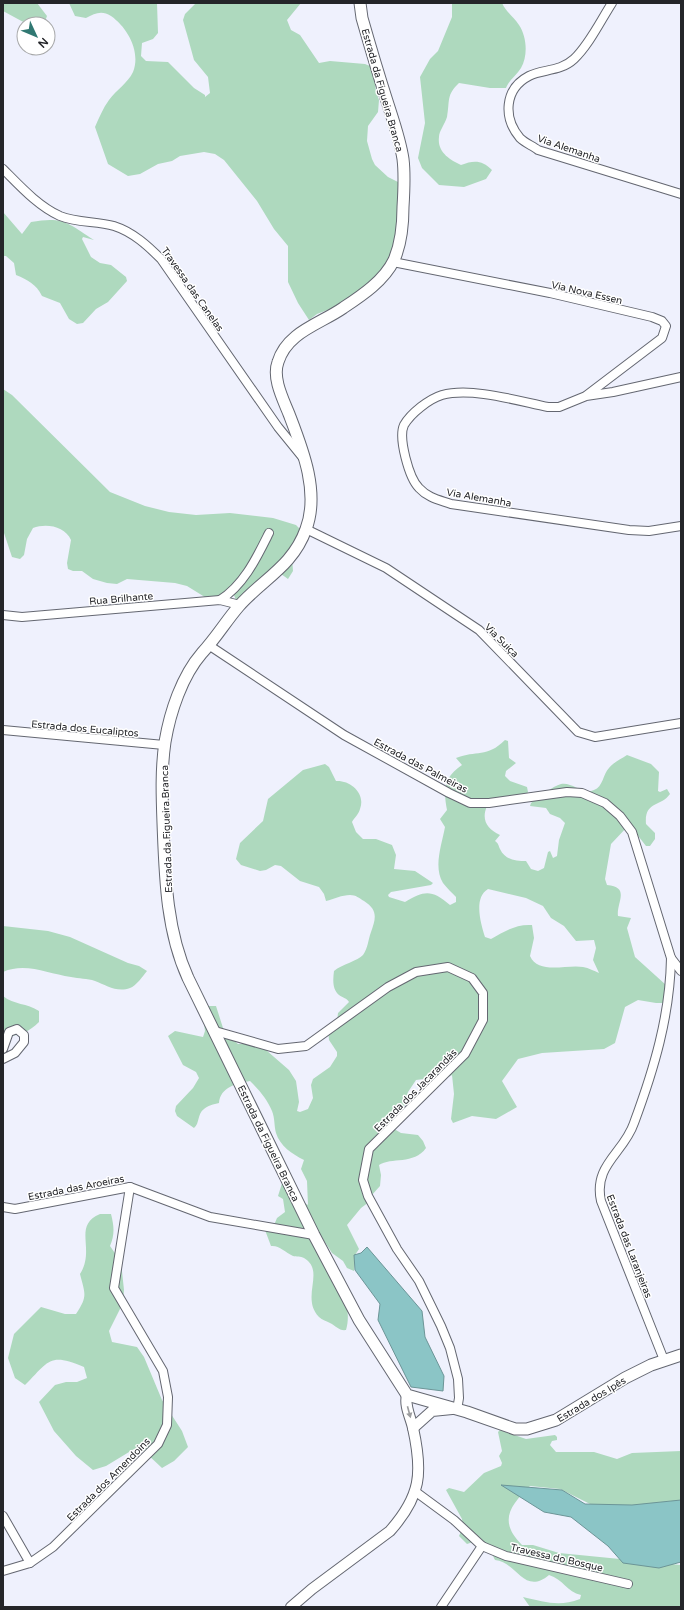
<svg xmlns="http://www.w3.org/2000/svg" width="684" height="1610" font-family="'Varela Round',sans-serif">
<rect width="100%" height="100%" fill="#eff1fd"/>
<g fill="#aed9be" fill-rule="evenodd">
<polygon points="3,3 37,3 47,16 44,24 27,24 3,11"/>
<path d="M 69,3 L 157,3 L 158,33 L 153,39 L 142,43 L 141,56 L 146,61 L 168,62 L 194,88 L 205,95 L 205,97 L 210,93 L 208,77 L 194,60 L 183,20 L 185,14 L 196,3 L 301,3 L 287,20 L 291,30 L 300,35 L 319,63 L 330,61 L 365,64 L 370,66 L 374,74 L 376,91 L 379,100 L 378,112 L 368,126 L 367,141 L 372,159 L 375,165 L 388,177 L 398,182 L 400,186 L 395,260 L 348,302 L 317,314 L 309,320 L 298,303 L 288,282 L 288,246 L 274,229 L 257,201 L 224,160 L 215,154 L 204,152 L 180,156 L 172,161 L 158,164 L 140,174 L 128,176 L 108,164 L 95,127 C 99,118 103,108 109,100 C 116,90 128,83 133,72 C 141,52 128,28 111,16 C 102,10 95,13 86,18 L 75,16 Z"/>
<path d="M 452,3 L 502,3 C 506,12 514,17 519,25 C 527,37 528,56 521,68 C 517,75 509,80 506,88 L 490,88 L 459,83 C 446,95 450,101 447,117 C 445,124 439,131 439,137 C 437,152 450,160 461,165 C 474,160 482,160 492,170 L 486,179 L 464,187 L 439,185 L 422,168 L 418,158 L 425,123 L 420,77 L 430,59 L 438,51 L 452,17 Z"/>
<path d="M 3,212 L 22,234 L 31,222 C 63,216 68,223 94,240 L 83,237 L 82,239 L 91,257 L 100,263 L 111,265 L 126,277 L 127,281 L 108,302 L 96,309 L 83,323 L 77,324 L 69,319 L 60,303 L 42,296 C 36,284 28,280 16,275 L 14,263 L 6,256 L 3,256 L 3,259 Z"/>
<path d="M 3,389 L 12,395 L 110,492 L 145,506 L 169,512 L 196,515 L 230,513 L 273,518 L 296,525 L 302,531 L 292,558 L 293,571 L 288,579 L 281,574 L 239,601 L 236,600 L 233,593 L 208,599 L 187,586 L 175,583 L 127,579 L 117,584 L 107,583 L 93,579 L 82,571 L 73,571 L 68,569 L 67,563 L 71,540 C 65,526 46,523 33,528 L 27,539 L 24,555 L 20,559 L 12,557 L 3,530 Z"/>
<path d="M 505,740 L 508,741 L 509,758 L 516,763 L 506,771 L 505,776 L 510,781 L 527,787 L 528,792 L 525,796 L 487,806 C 481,820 487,829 500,835 L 495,841 C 499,844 498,845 500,849 C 505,860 516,861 526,861 L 531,869 L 538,871 L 544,868 L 548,852 L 550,851 L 553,858 L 557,856 L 559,840 L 565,823 L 560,818 L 550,814 L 546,808 L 530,806 L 531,803 C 538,798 553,786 561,784 C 573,782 582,795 594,790 C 603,787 603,774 609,768 C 614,762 621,759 627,755 L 651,764 L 659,772 L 658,791 L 660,792 L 667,789 L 670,794 C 661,807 644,801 646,824 L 655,833 L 655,839 L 650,846 L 646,846 L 632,828 L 628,826 L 611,844 L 605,879 L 607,885 C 631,887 616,903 618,916 L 631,918 L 627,928 L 635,957 L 666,985 L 664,1003 L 656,1003 L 638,1000 L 625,1007 L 615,1043 L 604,1049 L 542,1053 L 518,1059 L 502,1081 L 517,1107 L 496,1119 L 472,1116 L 453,1123 L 451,1119 L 454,1094 L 452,1075 L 441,1081 L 424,1079 L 416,1080 L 408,1092 L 404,1107 L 394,1116 L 389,1126 L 401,1133 L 418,1135 L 423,1141 L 426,1148 C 414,1165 391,1157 379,1165 L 381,1175 L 380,1186 L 371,1196 L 369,1202 L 361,1208 L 347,1225 L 359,1249 L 355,1255 L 354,1271 L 347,1268 L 343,1261 L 332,1253 L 317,1230 C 329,1258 355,1300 346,1330 C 339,1331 336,1326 330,1323 C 327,1321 322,1320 319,1317 C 300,1297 326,1271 304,1258 C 301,1256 296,1257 293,1256 C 285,1252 279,1245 271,1246 L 265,1230 L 272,1230 L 277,1218 L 285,1212 L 283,1199 L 278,1196 L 284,1177 L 303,1202 L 308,1205 L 307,1181 L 301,1169 L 304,1160 C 292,1154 280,1146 276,1133 C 274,1126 275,1118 272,1111 C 267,1099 259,1090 250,1081 C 238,1083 220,1087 219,1103 C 214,1104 207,1106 204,1109 C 197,1114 200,1123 194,1128 L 177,1116 L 175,1111 L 176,1106 L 193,1088 L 199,1078 L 196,1072 L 183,1065 L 168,1036 L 175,1031 L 203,1037 L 205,1031 L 202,1008 L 205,1006 L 216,1006 L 223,1028 L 232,1039 L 238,1044 L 251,1044 L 266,1050 L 289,1070 L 296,1081 L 299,1102 L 297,1111 L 300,1112 L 308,1109 L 313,1098 L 311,1085 L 313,1079 L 330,1067 L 337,1056 L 337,1052 L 329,1040 L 328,1028 L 337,1022 L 338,1013 L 349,1002 C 347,998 343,998 339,995 C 332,989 333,979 334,971 C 342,964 358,961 363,955 C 368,948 368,940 371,932 C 376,918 378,910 364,901 C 359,898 356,895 350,895 C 342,895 334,899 326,901 L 324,894 L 319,887 L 300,881 L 281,866 L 275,865 L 266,870 L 260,871 L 241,865 L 236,859 L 240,843 L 263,821 L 268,799 L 303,770 L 325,764 L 329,767 L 336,781 C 350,780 366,793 360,809 C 359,814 354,818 352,822 L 356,832 L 363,839 L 376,839 L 392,845 L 396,855 L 394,869 L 415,871 L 433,883 L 431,885 L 391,892 L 388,895 L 389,897 L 405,902 C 425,890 432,890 450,905 L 456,902 L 456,897 C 452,893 447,888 443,883 C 433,867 442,844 445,827 L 440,819 L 447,810 C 443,789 444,777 462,765 L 456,758 C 476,750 487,758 505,740 ZM 488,889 L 526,898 L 543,906 L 551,918 L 564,926 L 576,941 L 594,940 L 596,948 L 593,960 L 599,973 C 594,971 589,968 583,967 C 567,964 538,975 530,956 L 534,938 L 532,925 C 516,924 505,931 491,939 L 485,937 C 481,924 473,898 488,889 Z"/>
<path d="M 3,926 L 48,931 L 70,937 L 128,963 L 139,966 L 147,971 C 143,976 136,986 130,988 C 117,993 106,985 95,981 C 87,978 79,979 71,977 C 48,974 26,962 3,972 Z"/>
<path d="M 3,996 C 14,1005 27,1003 39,1011 L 39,1022 C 29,1032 18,1037 3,1036 Z"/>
<path d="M 100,1214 L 111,1214 C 114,1226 115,1234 110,1246 L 121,1262 L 124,1290 L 123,1303 L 109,1331 L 112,1342 L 137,1347 L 144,1357 L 162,1400 L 182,1431 L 188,1447 L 174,1461 L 162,1468 L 145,1452 L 134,1449 L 106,1466 L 93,1470 L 76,1456 L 54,1431 L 39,1402 L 55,1385 L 66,1382 L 77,1382 L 87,1378 L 84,1367 C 49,1352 49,1361 25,1385 L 15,1378 L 8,1358 L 14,1334 L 41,1307 L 65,1314 L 76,1314 C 88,1296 85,1294 80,1274 C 96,1249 72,1226 100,1214 Z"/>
<path d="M 500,1430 L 526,1439 L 555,1435 L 557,1437 L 557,1440 L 552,1441 L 550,1445 L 556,1452 L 594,1452 L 617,1459 L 632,1453 L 681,1451 L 681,1500 L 634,1506 L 594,1506 L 560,1489 L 530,1486 C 510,1506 498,1521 522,1545 L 533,1545 L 559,1553 L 681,1565 L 681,1607 L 530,1607 L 523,1597 C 545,1602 559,1607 580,1599 L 581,1595 C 567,1592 563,1579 549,1575 C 524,1596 517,1562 495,1560 L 490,1550 L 476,1541 L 467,1544 L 459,1536 L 463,1527 L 462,1519 L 446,1490 L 449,1488 L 464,1492 L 484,1473 L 501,1466 L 502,1463 L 499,1456 L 502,1451 L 498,1432 Z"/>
</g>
<g fill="#8bc5c6" stroke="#6c9597">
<polygon points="367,1247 422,1311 425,1337 444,1376 443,1391 411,1387 378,1320 380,1304 355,1270 354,1255 361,1253"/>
<polygon points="501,1485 562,1490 585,1504 632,1505 681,1500 681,1562 659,1568 623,1563 608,1546 571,1517 544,1512"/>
</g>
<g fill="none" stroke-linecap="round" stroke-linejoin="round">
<g stroke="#646771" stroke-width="10">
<g id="minor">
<path d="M 612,3 C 601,20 589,45 574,59 C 560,72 542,69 529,76 C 504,89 503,118 520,138 C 525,143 533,146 538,150 L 681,194"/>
<path d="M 3,169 C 20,186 38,206 60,216 C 77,223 97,221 114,226 C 133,232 148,246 161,259 L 278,427 L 304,459"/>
<polyline points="393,262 550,293 652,317 662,321 666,326 662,338 587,395"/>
<path d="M 681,377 L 613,392 L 586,396 L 559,407 L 548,407 C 518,401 472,387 442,395 C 429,399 411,413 404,425 C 398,438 409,478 419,488 C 428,498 440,500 451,504 L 629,530 L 649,531 L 681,526"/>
<polyline points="306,529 386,568 479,630 578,732 595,737 681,723"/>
<path d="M 220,600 C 244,585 257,557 269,533"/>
<polyline points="3,615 22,617 220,600 240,605"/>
<polyline points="210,646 344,735 449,793 470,803 489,803 567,792 582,793 605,803 620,816 632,832 671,958 681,971"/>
<polyline points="3,730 164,745"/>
<polyline points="215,1031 278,1049 306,1046 388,987 416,972 448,967 472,978 483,993 483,1020 465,1054 369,1149 363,1180 368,1196 397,1249 419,1281 441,1326 450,1348 458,1379 459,1398 457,1410"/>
<polyline points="3,1049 9,1032 17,1029 24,1035 24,1042 15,1053 3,1059"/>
<polyline points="3,1207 15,1209 130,1187 210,1217 314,1235"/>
<path d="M 664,1360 L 601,1201 C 593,1165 624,1153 634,1123 C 654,1069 670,1016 671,958"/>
<polyline points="416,1492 454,1520 482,1546 441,1607"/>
<polyline points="3,1516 30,1563"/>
<polyline points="482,1546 506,1556 628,1584"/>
<polyline points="3,1571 30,1563 53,1547 158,1444 167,1425 168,1397 163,1371 114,1288 130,1187"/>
</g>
</g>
<g stroke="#646771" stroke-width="12">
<g id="tertiary">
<polyline points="413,1428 432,1411 452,1409"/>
<path d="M 291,1607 L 312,1589 L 390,1531 C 421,1496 423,1473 413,1428 C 411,1418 404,1406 407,1395"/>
</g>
</g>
<g stroke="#646771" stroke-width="13">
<path id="secondary" d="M 360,3 L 362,18 C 370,46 378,73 387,101 C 393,120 400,139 403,159 C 405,175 404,191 403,207 C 403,225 401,244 394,260 C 384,281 361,296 343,308 C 320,324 287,332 278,362 C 272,378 283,399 289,414 C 302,448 320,492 306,529 C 293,566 263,579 239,606 C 226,621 216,638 202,653 C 182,676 170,712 165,742 C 161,769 162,796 163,823 C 165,875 166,930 188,978 L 314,1235 L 359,1320 L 407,1395 L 467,1412 L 515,1429 L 527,1429 L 556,1420 L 625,1378 L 651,1365 L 681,1355"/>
</g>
<use href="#minor" stroke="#fff" stroke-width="8"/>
<use href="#tertiary" stroke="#fff" stroke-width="10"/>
<use href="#secondary" stroke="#fff" stroke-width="11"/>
</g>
<defs><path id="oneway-solid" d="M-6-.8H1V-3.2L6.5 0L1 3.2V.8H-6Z"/></defs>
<use fill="#9c9d9f" href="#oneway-solid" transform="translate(409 1412) rotate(75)"/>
<g text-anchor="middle" stroke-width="3" stroke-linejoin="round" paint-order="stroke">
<g font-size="10" fill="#242529" stroke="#fff">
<text transform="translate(383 90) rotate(74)" y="4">Estrada da Figueira Branca</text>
<text transform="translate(569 148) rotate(19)" y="4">Via Alemanha</text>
<text transform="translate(193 289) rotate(55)" y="4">Travessa das Canelas</text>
<text transform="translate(587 292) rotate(13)" y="4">Via Nova Essen</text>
<text transform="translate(479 497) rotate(10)" y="4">Via Alemanha</text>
<text transform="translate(121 598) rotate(-5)" y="4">Rua Brilhante</text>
<text transform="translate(502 640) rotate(45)" y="4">Via Suiça</text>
<text transform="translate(85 728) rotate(5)" y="4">Estrada dos Eucaliptos</text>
<text transform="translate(421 765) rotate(28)" y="4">Estrada das Palmeiras</text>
<text transform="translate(166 829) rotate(-92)" y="4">Estrada da Figueira Branca</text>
<text transform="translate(415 1090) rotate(-45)" y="4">Estrada dos Jacarandás</text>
<text transform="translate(269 1143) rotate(64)" y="4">Estrada da Figueira Branca</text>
<text transform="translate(76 1187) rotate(-11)" y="4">Estrada das Aroeiras</text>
<text transform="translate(630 1246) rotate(69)" y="4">Estrada das Laranjeiras</text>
<text transform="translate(591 1399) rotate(-31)" y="4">Estrada dos Ipês</text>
<text transform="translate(108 1479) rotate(-45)" y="4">Estrada dos Amendoins</text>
<text transform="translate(557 1557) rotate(13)" y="4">Travessa do Bosque</text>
</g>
</g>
<rect width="684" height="1610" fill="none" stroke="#242529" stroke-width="8"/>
<g transform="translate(36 36) rotate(134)"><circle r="19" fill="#ffffff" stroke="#a7a8a9"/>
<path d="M0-3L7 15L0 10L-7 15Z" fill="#307872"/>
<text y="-6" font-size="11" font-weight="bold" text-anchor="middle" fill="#242529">N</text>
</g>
</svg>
